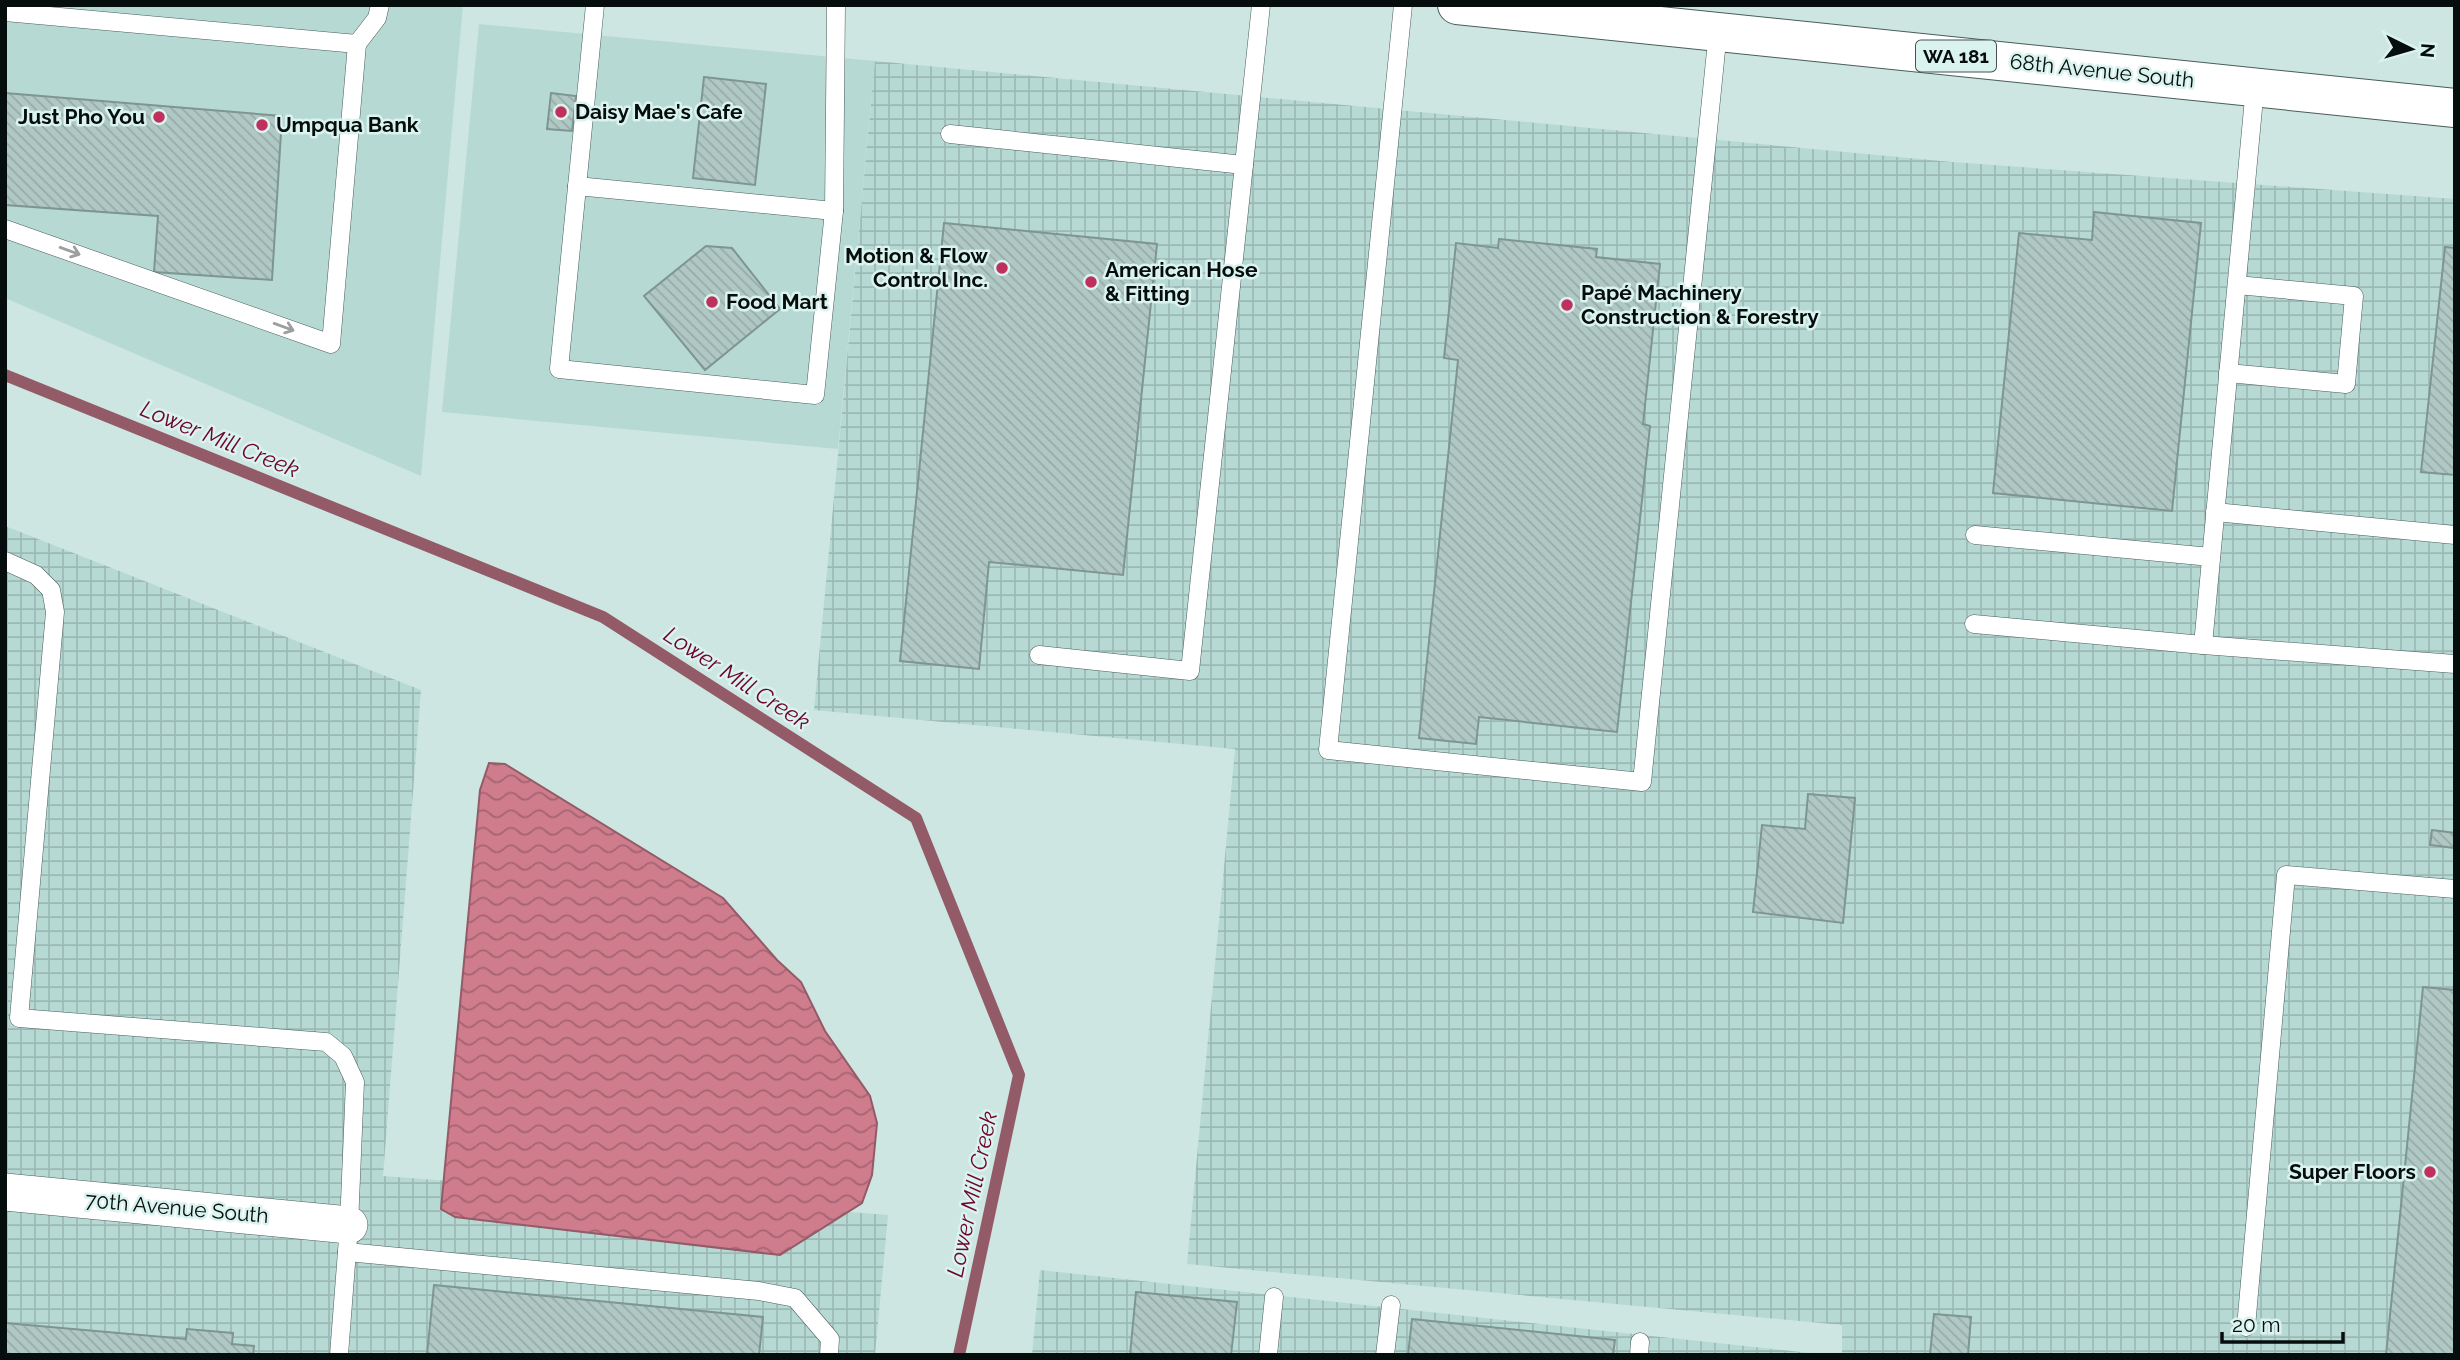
<svg xmlns="http://www.w3.org/2000/svg" width="2460" height="1360" font-family="Raleway,sans-serif">
<defs>
<pattern id="industrial-grid" width="8" height="8" patternUnits="userSpaceOnUse" patternTransform="scale(1.75)"><rect width="8" height="8" fill="#b7d9d4"/><path d="M0 4h8M4 0v8" fill="none" stroke="#9cb9b5"/></pattern>
<pattern id="water-waves" width="16" height="10" patternUnits="userSpaceOnUse" patternTransform="scale(1.75)"><rect width="16" height="10" fill="#cf7c8d"/><path d="M0 5q4-4 8 0t8 0" fill="none" stroke="#a66472"/></pattern>
<pattern id="building-back-hatch" width="6" height="6" patternUnits="userSpaceOnUse" patternTransform="scale(1.75)"><rect width="6" height="6" fill="#b0c8c4"/><path d="M-1 5l2 2M0 0l6 6M5-1l2 2" fill="none" stroke="#96aba7"/></pattern>
</defs>
<rect width="100%" height="100%" fill="#cde6e1"/>
<g fill="#b7d9d4">
<polygon points="5,5 463,5 421,476 5,298"/>
<polygon points="479,24 875,61 838,449 442,412"/>
</g>
<g fill="url(#industrial-grid)">
<polygon points="875,61 1952,162 2455,199 2455,1355 1842,1355 1842,1325 1187,1264 1235,749 814,710"/>
<polygon points="5,526 421,690 383,1176 888,1215 875,1355 5,1355"/>
<polygon points="1040,1270 1828,1355 1032,1355"/>
</g>
<polygon fill="url(#water-waves)" stroke="#935b67" stroke-width="2" points="489,763 505,764 723,898 777,960 801,982 825,1031 870,1096 877,1123 872,1175 862,1203 780,1255 455,1217 441,1209 480,790"/>
<g fill="none" stroke-linecap="round" stroke-linejoin="round">
<polyline stroke="#935b67" stroke-width="12" points="5,375 603,617 916,818 1019,1075 959,1355"/>
</g>
<g fill="url(#building-back-hatch)" stroke="#7e9692" stroke-width="2">
<polygon points="704,77 766,84 755,185 693,178"/>
<polygon points="5,93 282,116 272,280 154,272 158,216 5,205"/>
<polygon points="551,93 576,96 572,131 547,129"/>
<polygon points="2094,212 2201,223 2172,511 1993,493 2019,233 2092,240"/>
<polygon points="944,223 1157,244 1123,575 989,562 979,669 900,661"/>
<polygon points="1499,239 1597,249 1596,257 1660,264 1643,424 1650,426 1617,732 1479,717 1476,744 1419,738 1458,360 1444,358 1456,243 1498,248"/>
<polygon points="706,246 732,248 780,309 705,370 644,296"/>
<polygon points="2445,247 2455,248 2455,475 2421,472"/>
<polygon points="1808,794 1855,798 1843,923 1753,912 1762,825 1805,829"/>
<polygon points="2432,830 2455,833 2455,848 2430,845"/>
<polygon points="2423,987 2455,990 2455,1355 2386,1355"/>
<polygon points="434,1285 763,1317 759,1355 427,1355"/>
<polygon points="1136,1292 1237,1302 1231,1355 1130,1355"/>
<polygon points="1934,1314 1971,1317 1968,1355 1930,1355"/>
<polygon points="1412,1319 1615,1340 1613,1355 1408,1355"/>
<polygon points="5,1323 186,1339 187,1329 233,1333 232,1344 254,1346 253,1355 5,1355"/>
</g>
<g fill="none" stroke-linecap="round" stroke-linejoin="round">
<g stroke="#485d5a" stroke-width="19">
<g id="lane">
<polyline points="595,5 559,369 815,395 834,211 836,5"/>
<polyline points="1403,5 1328,750 1642,782 1718,31"/>
<polyline points="5,12 357,44 377,18 380,5"/>
<polyline points="950,134 1244,165"/>
<polyline points="577,186 834,211"/>
<polyline points="5,229 331,344 357,44"/>
<polyline points="2228,373 2346,384 2354,296 2237,285"/>
<polyline points="2215,512 2455,535"/>
<polyline points="1975,535 2211,557"/>
<polyline points="5,561 36,575 51,590 55,612 19,1018 326,1042 343,1056 355,1082 349,1225 339,1355"/>
<polyline points="1974,624 2203,645 2255,87"/>
<polyline points="2203,645 2455,664"/>
<polyline points="1039,655 1190,671 1261,5"/>
<polyline points="347,1252 759,1291 795,1298 830,1339 829,1355"/>
<polyline points="2246,1327 2286,875 2455,889"/>
<polyline points="1268,1355 1274,1297"/>
<polyline points="1385,1355 1391,1305"/>
<polyline points="1639,1355 1640,1342"/>
</g>
</g>
<g stroke="#485d5a" stroke-width="38">
<polyline id="street" points="5,1192 349,1225"/>
</g>
<g stroke="#485d5a" stroke-width="40">
<polyline id="primary" points="1457,5 2455,108"/>
</g>
<use href="#lane" stroke="#fff" stroke-width="18"/>
<use href="#street" stroke="#fff" stroke-width="37"/>
<use href="#primary" stroke="#fff" stroke-width="38"/>
</g>
<defs><path id="oneway-shaft" d="M-6 0H5M1.5-3L5.5 0L1.5 3" fill="none" stroke-width="1.6" stroke-linecap="round" stroke-linejoin="round" transform="scale(1.75)"/></defs>
<g stroke="#9b9f9e">
<use href="#oneway-shaft" transform="translate(70 251) rotate(20)"/>
<use href="#oneway-shaft" transform="translate(284 327) rotate(20)"/>
</g>
<g fill="#bf305c" stroke="#daf3ef" stroke-width="2.5">
<circle cx="561" cy="112" r="7"/>
<circle cx="159" cy="117" r="7"/>
<circle cx="262" cy="125" r="7"/>
<circle cx="1002" cy="268" r="7"/>
<circle cx="1091" cy="282" r="7"/>
<circle cx="712" cy="302" r="7"/>
<circle cx="1567" cy="305" r="7"/>
<circle cx="2430" cy="1172" r="7"/>
</g>
<g text-anchor="middle" stroke-width="5" stroke-linejoin="round" paint-order="stroke">
<rect fill="#daf3ef" stroke="#465351" stroke-width="2" x="1916" y="40.5" width="80" height="31" rx="5"/>
<g font-size="19" font-weight="bold" fill="#060e0d">
<text x="1956" y="63">WA 181</text>
</g>
<g font-size="21" fill="#060e0d" stroke="#daf3ef">
<text transform="translate(2102 71) rotate(6)" y="7">68th Avenue South</text>
<text transform="translate(177 1208) rotate(5)" y="7">70th Avenue South</text>
</g>
<g font-size="21" font-weight="bold" fill="#060e0d" stroke="#daf3ef" text-anchor="start">
<text x="575" y="119">Daisy Mae's Cafe</text>
<text x="145" y="124" text-anchor="end">Just Pho You</text>
<text x="276" y="132">Umpqua Bank</text>
<text x="988" y="263" text-anchor="end">Motion &amp; Flow<tspan x="988" dy="24">Control Inc.</tspan></text>
<text x="1105" y="277">American Hose<tspan x="1105" dy="24">&amp; Fitting</tspan></text>
<text x="1581" y="300">Papé Machinery<tspan x="1581" dy="24">Construction &amp; Forestry</tspan></text>
<text x="726" y="309">Food Mart</text>
<text x="2416" y="1179" text-anchor="end">Super Floors</text>
</g>
<g font-size="23" font-style="italic" fill="#6d042c" stroke="#daf3ef">
<text transform="translate(220 439) rotate(22)" y="8">Lower Mill Creek</text>
<text transform="translate(737 678) rotate(33)" y="8">Lower Mill Creek</text>
<text transform="translate(972 1194) rotate(-78)" y="8">Lower Mill Creek</text>
</g>
</g>
<rect width="2460" height="1360" fill="none" stroke="#060e0d" stroke-width="14"/>
<g transform="translate(2411 49) rotate(95)" stroke="#daf3ef" stroke-width="5" paint-order="stroke">
<path d="M0-5L12 26L0 18L-12 26Z" fill="#060e0d"/>
<text y="-10" font-size="19" font-weight="bold" text-anchor="middle" fill="#060e0d">N</text>
</g>
<path d="M2222 1332v10h121v-10" fill="none" stroke="#060e0d" stroke-width="3.5"/>
<text x="2232" y="1332" font-size="21" fill="#060e0d" stroke="#daf3ef" stroke-width="5" paint-order="stroke">20 m</text>
</svg>
